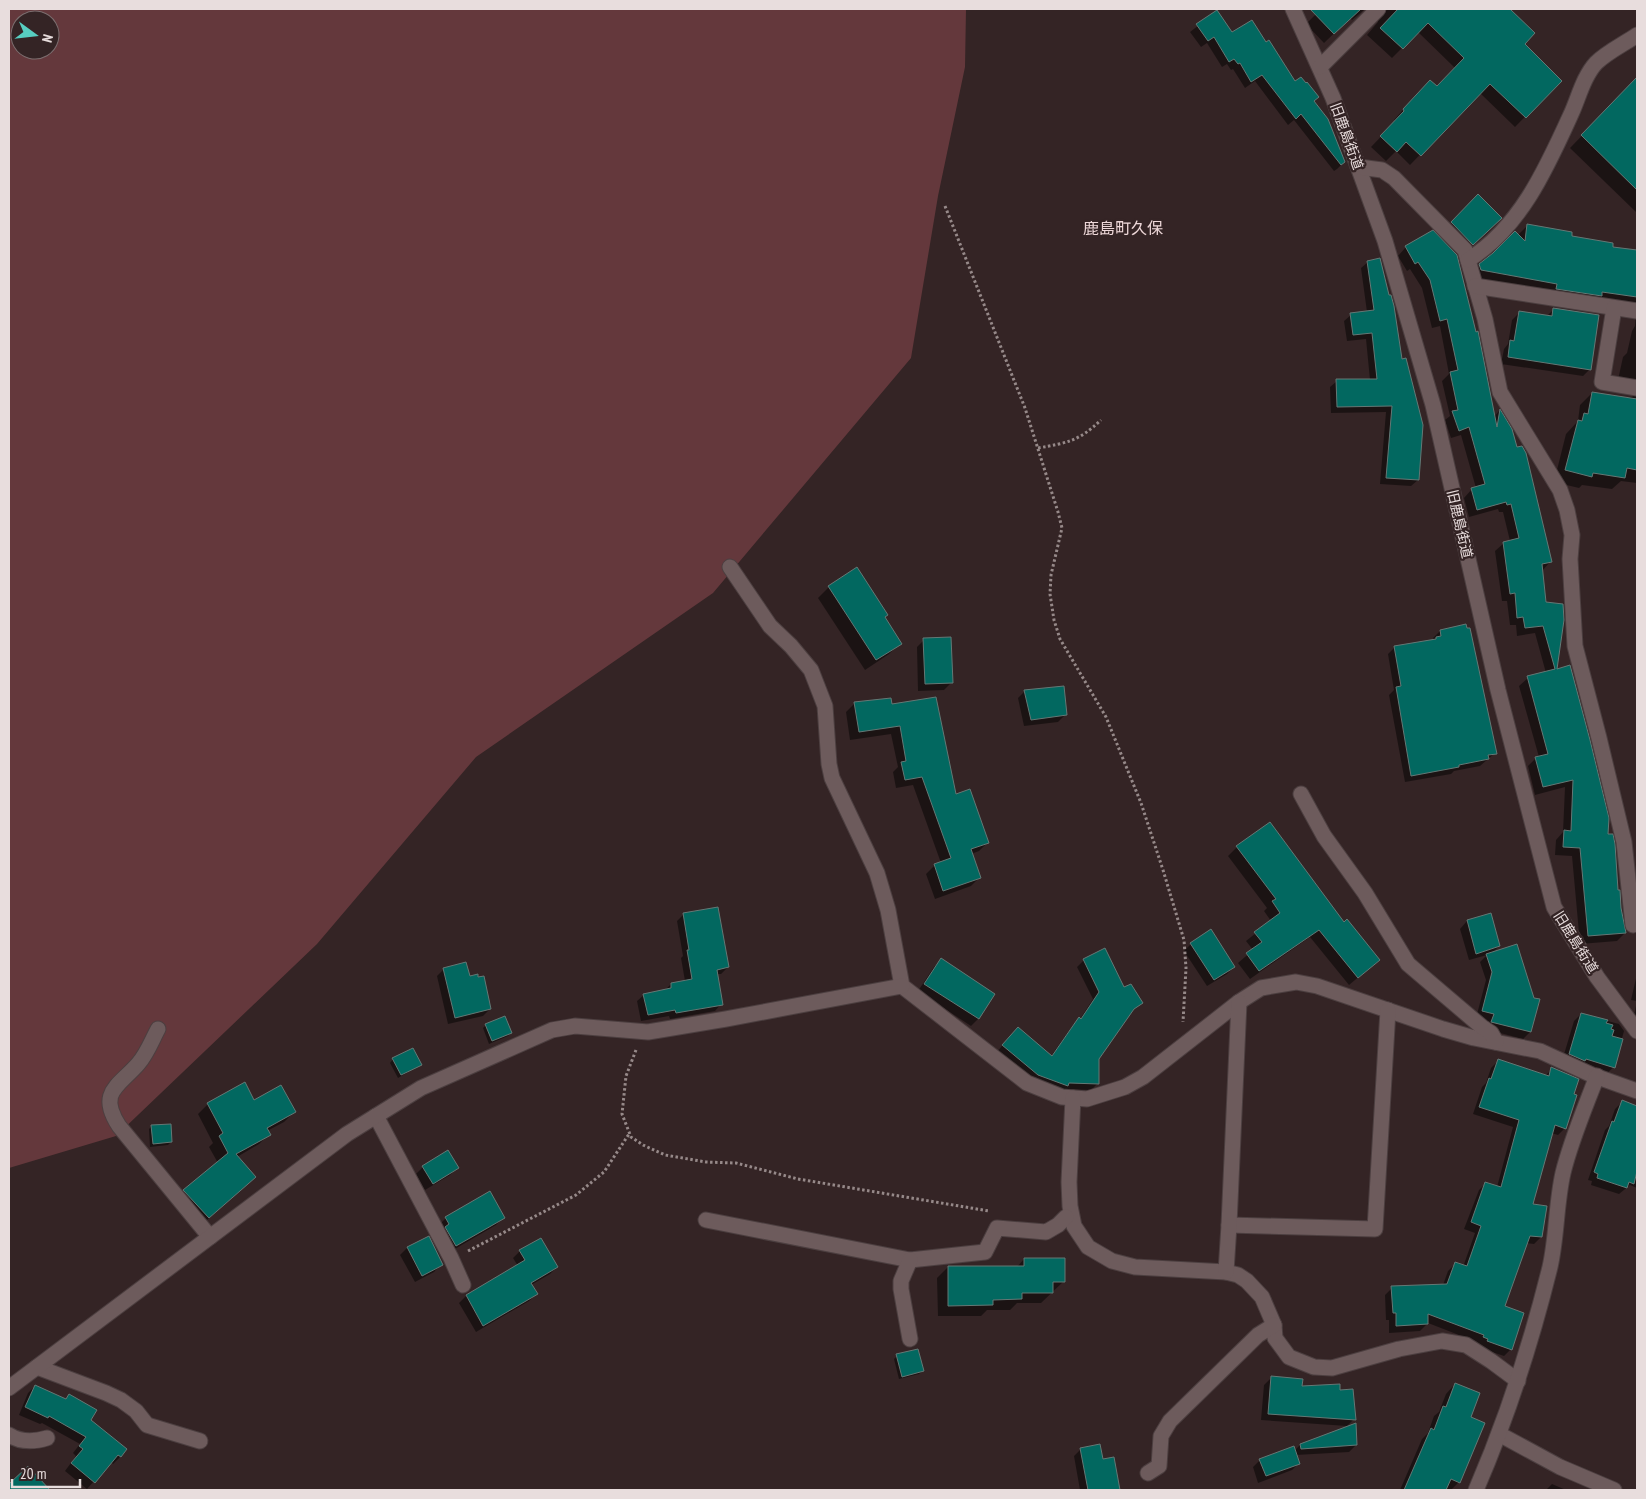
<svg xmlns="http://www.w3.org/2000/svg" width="1646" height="1499" font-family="'PT Sans Narrow','Noto Sans JP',sans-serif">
<rect width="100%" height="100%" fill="#342425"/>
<path fill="#64383c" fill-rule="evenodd" d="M 9,9 L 966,9 L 965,67 L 938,196 L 911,358 L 713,593 L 476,757 L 317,944 L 116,1136 L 9,1168 ZM 20,20 L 50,20 L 50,50 L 20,50 Z"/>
<g fill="#0007">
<polygon points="1319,9 1410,9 1415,14 1420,9 1508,9 1533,33 1523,44 1560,81 1515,127 1480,93 1410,165 1396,151 1386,161 1371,147 1396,121 1394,120 1420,91 1437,88 1455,68 1418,32 1392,58 1367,35 1378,22 1375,12 1365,9 1352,20 1350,18 1324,43 1306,24 1320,10"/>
<polygon points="1217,11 1232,34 1295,83 1344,162 1337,169 1334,171 1294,120 1288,125 1255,81 1245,88 1233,69 1231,70 1227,64 1222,67 1207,43 1201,47 1190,32"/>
<polygon points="1637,79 1637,213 1570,148"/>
<polygon points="1478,196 1500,218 1465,251 1445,230"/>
<polygon points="1528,225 1611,248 1637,252 1637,483 1621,481 1612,489 1582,485 1579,488 1554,482 1566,434 1578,421 1580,405 1592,393 1623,398 1624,397 1633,397 1631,393 1616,389 1623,357 1627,353 1632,331 1635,326 1636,311 1467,277 1480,265 1518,235"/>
<polygon points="1432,232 1494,417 1499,411 1510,429 1550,562 1542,571 1556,670 1606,835 1625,933 1617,941 1580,944 1572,856 1555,855 1556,840 1563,832 1565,787 1535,795 1528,766 1536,758 1539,757 1519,686 1528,678 1546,673 1535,633 1517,636 1516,625 1510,625 1507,601 1502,601 1495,551 1504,543 1510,541 1503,512 1499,512 1498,509 1469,517 1464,498 1472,489 1476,488 1461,435 1451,438 1445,420 1450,416 1442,381 1449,374 1440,326 1432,328 1422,288 1410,269 1407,271 1398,256 1406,247"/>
<polygon points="1368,262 1418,480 1411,486 1380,484 1386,412 1331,413 1330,387 1337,381 1370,380 1366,339 1347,341 1344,321 1351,315 1367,312 1361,268"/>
<polygon points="1554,309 1590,369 1583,376 1501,364 1504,349 1508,344 1512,320 1519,313 1547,316"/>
<polygon points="829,587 900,643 889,654 865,670 818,598"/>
<polygon points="1440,631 1495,753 1480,766 1454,771 1451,774 1405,782 1389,695 1394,690 1388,654 1395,647 1434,641 1433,638"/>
<polygon points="924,640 951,683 944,690 918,691 917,647"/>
<polygon points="1025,691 1065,715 1058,722 1024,726 1018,698"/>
<polygon points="855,703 891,705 988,842 979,851 971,854 979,878 971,886 935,899 926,874 935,865 941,863 913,785 896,788 893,772 898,767 891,734 850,740 846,712"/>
<polygon points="1270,823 1344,923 1379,960 1349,985 1310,937 1250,979 1238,963 1253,950 1246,941 1271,921 1264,911 1267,908 1228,856 1237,847"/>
<polygon points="684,914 728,967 721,974 716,974 721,1004 715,1011 670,1019 669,1016 641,1021 637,1001 644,995 664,991 671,984 685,981 681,958 683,956 677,921"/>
<polygon points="1490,915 1499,946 1492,953 1530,1032 1523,1039 1485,1029 1487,1021 1476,1018 1486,980 1480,962 1487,955 1469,960 1460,929 1467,921"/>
<polygon points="1191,944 1234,967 1227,974 1207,986 1184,951"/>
<polygon points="1104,950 1124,989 1141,1003 1130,1012 1098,1058 1098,1083 1091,1090 1063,1089 1032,1082 997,1052 1011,1035 1051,1056 1073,1025 1080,1019 1093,999 1077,967 1084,960"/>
<polygon points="941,960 993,994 978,1019 971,1026 918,991 934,967"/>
<polygon points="444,969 469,977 490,1009 483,1016 448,1024 437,976"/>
<polygon points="1637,974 1637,1001 1631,1000"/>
<polygon points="1637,1001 1637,1021 1633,1020"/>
<polygon points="1581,1014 1619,1024 1624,1031 1614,1067 1606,1074 1562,1061 1574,1021"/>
<polygon points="486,1025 511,1033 508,1036 489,1044 483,1028"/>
<polygon points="393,1059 420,1065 398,1078 390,1063"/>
<polygon points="1499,1060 1545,1076 1552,1069 1565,1128 1558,1135 1551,1133 1532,1205 1541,1237 1534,1244 1526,1243 1504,1307 1511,1349 1504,1356 1480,1348 1482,1346 1477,1344 1477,1342 1428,1323 1420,1331 1389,1333 1389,1320 1386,1320 1385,1295 1392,1288 1443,1285 1448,1271 1455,1264 1463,1267 1475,1233 1464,1229 1479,1190 1486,1183 1497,1187 1513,1127 1473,1114 1482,1087 1486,1083 1491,1068"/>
<polygon points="253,1101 294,1112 284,1122 267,1131 269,1134 259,1144 237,1157 244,1187 198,1228 174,1200 218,1163 209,1147 213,1143 198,1114 208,1104"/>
<polygon points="1622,1102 1637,1107 1637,1188 1630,1185 1619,1194 1591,1185 1592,1181 1588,1180 1605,1130 1609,1126 1615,1109"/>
<polygon points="152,1126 171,1142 168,1145 150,1147 149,1129"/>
<polygon points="423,1167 457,1168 450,1175 425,1190 416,1174"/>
<polygon points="446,1218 503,1218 496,1225 448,1253 439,1225"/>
<polygon points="428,1237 441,1264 434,1272 415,1282 400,1255 407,1248"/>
<polygon points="520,1251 557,1267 550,1274 531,1285 536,1294 529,1301 476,1332 459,1303 466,1296 518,1266 513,1258"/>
<polygon points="1024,1259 1064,1281 1041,1303 1017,1303 1010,1310 987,1310 981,1316 938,1316 937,1278 948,1267 1017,1267"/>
<polygon points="897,1356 923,1371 919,1374 899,1379 894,1359"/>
<polygon points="1271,1378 1301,1387 1339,1392 1354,1419 1347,1426 1261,1420 1264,1385"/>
<polygon points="1455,1384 1469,1418 1459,1482 1451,1490 1400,1490 1422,1439 1428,1433 1434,1416 1439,1412 1446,1394"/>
<polygon points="35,1386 65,1400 70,1395 120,1457 113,1464 111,1462 87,1489 65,1471 76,1456 73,1453 80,1444 42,1423 40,1424 19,1415 28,1393"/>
<polygon points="1300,1445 1356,1445 1349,1452 1296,1455 1299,1463 1292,1470 1258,1483 1253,1467 1260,1460 1294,1451"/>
<polygon points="1081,1449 1102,1461 1113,1459 1119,1490 1080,1490 1074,1456"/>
<polygon points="1552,1484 1566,1490 1546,1490"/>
</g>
<g fill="#026860" stroke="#647875">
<polygon points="1310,9 1361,9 1334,34"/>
<polygon points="1398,9 1510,9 1535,33 1525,44 1562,81 1526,118 1490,84 1421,156 1406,142 1397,152 1380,136 1404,111 1403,109 1430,80 1437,86 1464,58 1428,23 1403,49 1380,28"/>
<polygon points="1217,10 1232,32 1252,20 1266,42 1269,40 1295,81 1301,77 1306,83 1307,82 1319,97 1314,101 1328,119 1345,162 1341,165 1301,114 1296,119 1262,75 1251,82 1240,63 1238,64 1234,59 1229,62 1214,37 1208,41 1196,24"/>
<polygon points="1637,77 1637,190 1581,135"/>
<polygon points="1478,194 1502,218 1473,245 1451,222"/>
<polygon points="1527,224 1572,232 1572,236 1613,243 1613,247 1637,250 1637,297 1602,292 1602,296 1556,289 1557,284 1481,270 1479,264 1493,253 1515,231 1525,241"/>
<polygon points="1433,230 1457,255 1476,332 1478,331 1497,427 1500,409 1512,429 1517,447 1522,446 1526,453 1552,562 1542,564 1546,602 1563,604 1564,620 1557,669 1570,665 1590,740 1609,818 1608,834 1613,834 1615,844 1618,890 1620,890 1621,908 1626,933 1588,936 1580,848 1563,847 1564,830 1571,831 1573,780 1543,787 1535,757 1548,754 1527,676 1555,669 1543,626 1525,628 1523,617 1517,618 1515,593 1510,594 1503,542 1519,538 1511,504 1507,505 1506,502 1477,510 1471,488 1485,484 1469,427 1459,431 1452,411 1458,410 1450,372 1458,370 1447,319 1440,321 1430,280 1418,262 1415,264 1405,246"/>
<polygon points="1380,258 1389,295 1391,295 1394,306 1402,359 1406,358 1423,425 1419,480 1386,478 1392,406 1337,407 1336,379 1377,379 1372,333 1353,335 1350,313 1374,310 1367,261"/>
<polygon points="1553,308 1599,315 1591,370 1508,357 1510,340 1514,341 1519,311 1552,316"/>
<polygon points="1592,392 1637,399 1637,470 1627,468 1625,478 1593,473 1592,477 1565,470 1578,420 1582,421 1584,413 1588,414"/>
<polygon points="857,567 888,615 885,617 902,644 876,660 828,586"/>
<polygon points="1466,624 1467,628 1470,628 1497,754 1488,755 1489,759 1459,765 1459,767 1411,776 1396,687 1401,686 1394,646 1436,639 1436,637 1441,636 1440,630"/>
<polygon points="951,637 953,683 925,684 923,638"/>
<polygon points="1064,686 1067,715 1031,720 1024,690"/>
<polygon points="936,697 956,794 970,789 989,843 971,849 981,878 943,891 934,864 951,858 922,777 905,780 901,762 906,761 900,726 859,732 854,702 891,698 892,704"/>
<polygon points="1270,822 1344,922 1347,919 1380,960 1358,978 1319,930 1259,971 1246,953 1262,942 1254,932 1280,913 1272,901 1276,899 1236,846"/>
<polygon points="718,907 729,967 717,970 723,1005 676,1013 675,1010 648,1015 643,994 671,988 671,983 692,979 687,950 689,950 683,913"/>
<polygon points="1491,913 1500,946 1476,954 1467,920"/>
<polygon points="1211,929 1235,967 1214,980 1190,943"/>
<polygon points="1517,944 1534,998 1540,999 1531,1032 1491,1022 1494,1014 1482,1011 1492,972 1486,954"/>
<polygon points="1105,948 1124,987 1131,984 1143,1003 1134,1009 1099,1059 1099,1084 1069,1083 1068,1086 1038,1075 1002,1045 1018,1027 1052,1056 1079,1017 1081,1019 1099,992 1083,959"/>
<polygon points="941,958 995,994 979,1019 924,984"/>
<polygon points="466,962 470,976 478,974 478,977 484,976 491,1009 455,1018 443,968"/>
<polygon points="1581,1013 1608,1020 1606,1023 1613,1025 1611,1029 1614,1030 1612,1036 1623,1039 1615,1068 1586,1059 1585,1061 1569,1054"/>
<polygon points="505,1016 512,1033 492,1041 485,1024"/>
<polygon points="413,1048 422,1065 401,1075 392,1058"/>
<polygon points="1498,1059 1549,1076 1551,1067 1579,1079 1574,1094 1577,1095 1566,1129 1555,1125 1533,1204 1547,1206 1542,1237 1530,1236 1505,1306 1524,1313 1512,1350 1487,1341 1488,1339 1483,1337 1484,1335 1428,1314 1428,1324 1396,1326 1396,1313 1393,1313 1391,1286 1447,1284 1455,1262 1467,1266 1481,1226 1471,1222 1485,1182 1501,1187 1519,1120 1479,1107 1489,1078 1491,1079"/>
<polygon points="245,1082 254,1100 281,1085 296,1112 267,1128 271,1135 236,1154 256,1177 209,1218 183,1190 228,1153 219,1136 223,1133 207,1103"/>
<polygon points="1622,1100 1637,1106 1637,1171 1634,1184 1629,1182 1627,1188 1597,1178 1598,1174 1594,1172 1612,1121 1614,1122"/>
<polygon points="171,1124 172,1142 153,1144 151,1125"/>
<polygon points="448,1150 459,1168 433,1184 422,1166"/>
<polygon points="490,1191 505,1218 456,1246 445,1227 449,1224 445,1217"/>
<polygon points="429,1236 443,1265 422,1276 407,1247"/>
<polygon points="541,1238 558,1267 531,1283 538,1294 483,1326 466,1295 525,1260 519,1250"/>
<polygon points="1024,1258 1065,1258 1065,1282 1053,1282 1053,1293 1022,1293 1022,1299 993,1300 993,1305 948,1306 948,1266 1024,1266"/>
<polygon points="918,1349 924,1371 902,1377 896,1354"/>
<polygon points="1271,1376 1303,1379 1302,1386 1340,1384 1340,1390 1353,1389 1356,1420 1268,1414"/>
<polygon points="1455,1383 1480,1393 1471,1417 1485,1423 1460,1483 1451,1479 1446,1490 1404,1490 1431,1428 1434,1430 1443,1406 1446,1407"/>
<polygon points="35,1385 66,1399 69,1394 97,1410 91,1420 127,1449 121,1457 118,1455 95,1483 71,1463 83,1449 79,1446 86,1437 49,1416 48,1418 25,1407"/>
<polygon points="1356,1423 1357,1445 1301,1449 1300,1444"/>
<polygon points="1100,1444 1103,1459 1114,1457 1120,1490 1088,1490 1080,1448"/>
<polygon points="1294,1446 1300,1464 1266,1476 1259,1459"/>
<polygon points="28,1466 50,1490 9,1490 9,1484"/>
</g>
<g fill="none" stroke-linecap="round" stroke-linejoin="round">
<g stroke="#4c3f40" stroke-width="17">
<g id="minor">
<polyline points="1293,9 1333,98 1385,241 1433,405 1498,690 1554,907 1597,977 1637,1031"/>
<polyline points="1320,67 1378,9"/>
<polyline points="1359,167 1382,170 1394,178 1465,250 1485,319 1500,392 1560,490 1567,510 1572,535 1570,559 1575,646 1599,738 1624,842 1633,925"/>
<path d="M 1468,260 C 1521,227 1547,167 1572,112 C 1579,96 1584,76 1596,63 C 1607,52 1624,44 1637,35"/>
<polyline points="1475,286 1637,311"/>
<polyline points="1614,308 1602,382 1637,388"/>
<polyline points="730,567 770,626 791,646 811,670 825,706 829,764 832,778 877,873 888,910 902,986 1027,1083 1062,1097 1087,1099 1125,1087 1143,1077 1239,1002 1261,988 1296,982 1317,986 1443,1029 1474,1038 1540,1051 1592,1075 1637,1091"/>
<polyline points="1301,794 1324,836 1365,893 1408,964 1482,1027 1491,1033 1496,1042"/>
<path d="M 158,1029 C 152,1040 147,1054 138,1064 C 119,1086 97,1092 119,1126 L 210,1237"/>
<polyline points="1073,1098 1069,1182 1070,1206 1074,1226 1088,1247 1112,1261 1135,1267 1226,1272 1238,1275 1247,1281 1262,1297 1274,1325 1275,1338 1289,1357 1314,1367 1332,1368 1399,1349 1442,1341 1466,1345 1491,1361 1518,1381"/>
<polyline points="376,1116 451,1258 463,1285"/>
<polyline points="706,1220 910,1260 985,1252 997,1228 1046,1232 1058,1225 1066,1217"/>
<polyline points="1229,1225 1375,1229 1388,1010"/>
<polyline points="1226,1272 1229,1225 1239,1002"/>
<polyline points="910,1339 901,1289 901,1281 910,1260"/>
<polyline points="37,1367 106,1393 121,1400 136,1411 147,1425 200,1441"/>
<polyline points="9,1388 347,1134 421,1088 552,1030 575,1026 648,1032 726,1019 902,986"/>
<polyline points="1499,1434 1560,1467 1614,1490"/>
<path d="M 9,1435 C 20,1442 34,1442 47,1438"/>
<polyline points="1148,1473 1159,1466 1161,1436 1170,1421 1258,1335 1274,1325"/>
<path d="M 1476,1490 C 1507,1418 1531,1344 1550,1267 C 1557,1236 1556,1204 1563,1173 C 1571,1140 1585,1108 1597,1076"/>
</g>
</g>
<g stroke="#968989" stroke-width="3" stroke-dasharray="2.5 2.5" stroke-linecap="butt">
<polyline points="945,206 1025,408 1058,512 1062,528 1051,575 1050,594 1054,620 1060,639 1106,717 1141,803 1163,870 1184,940 1186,968 1183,1022"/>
<path d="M 1038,448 C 1067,443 1079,441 1101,420"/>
<polyline points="636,1050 626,1076 622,1114 631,1137 643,1145 665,1155 706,1162 736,1163 798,1179 989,1211"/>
<polyline points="468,1251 576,1195 604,1172 629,1134"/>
</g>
<use href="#minor" stroke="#6d5b5c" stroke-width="15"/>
</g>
<g text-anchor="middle" stroke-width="4.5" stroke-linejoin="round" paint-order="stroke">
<g font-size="14" fill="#e8dddd" stroke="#342425">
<text transform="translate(1347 136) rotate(70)" y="5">旧鹿島街道</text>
<text transform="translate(1460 524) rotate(77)" y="5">旧鹿島街道</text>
<text transform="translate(1576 942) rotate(58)" y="5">旧鹿島街道</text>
</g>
<g font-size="16" fill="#eed8d9" stroke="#342425">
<text x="1123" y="234">鹿島町久保</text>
</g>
</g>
<rect width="1646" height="1499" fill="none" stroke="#e8dddd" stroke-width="20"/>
<g transform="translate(35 35) rotate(105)"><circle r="24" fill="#342425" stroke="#7c6e6f"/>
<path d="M0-4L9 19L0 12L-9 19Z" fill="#57cec1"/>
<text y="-8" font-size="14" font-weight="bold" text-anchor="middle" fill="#e8dddd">N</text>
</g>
<path d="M12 1479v8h68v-8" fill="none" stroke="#e8dddd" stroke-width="2.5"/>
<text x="20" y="1479" font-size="15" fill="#e8dddd" stroke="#342425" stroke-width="4" paint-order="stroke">20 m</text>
</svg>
